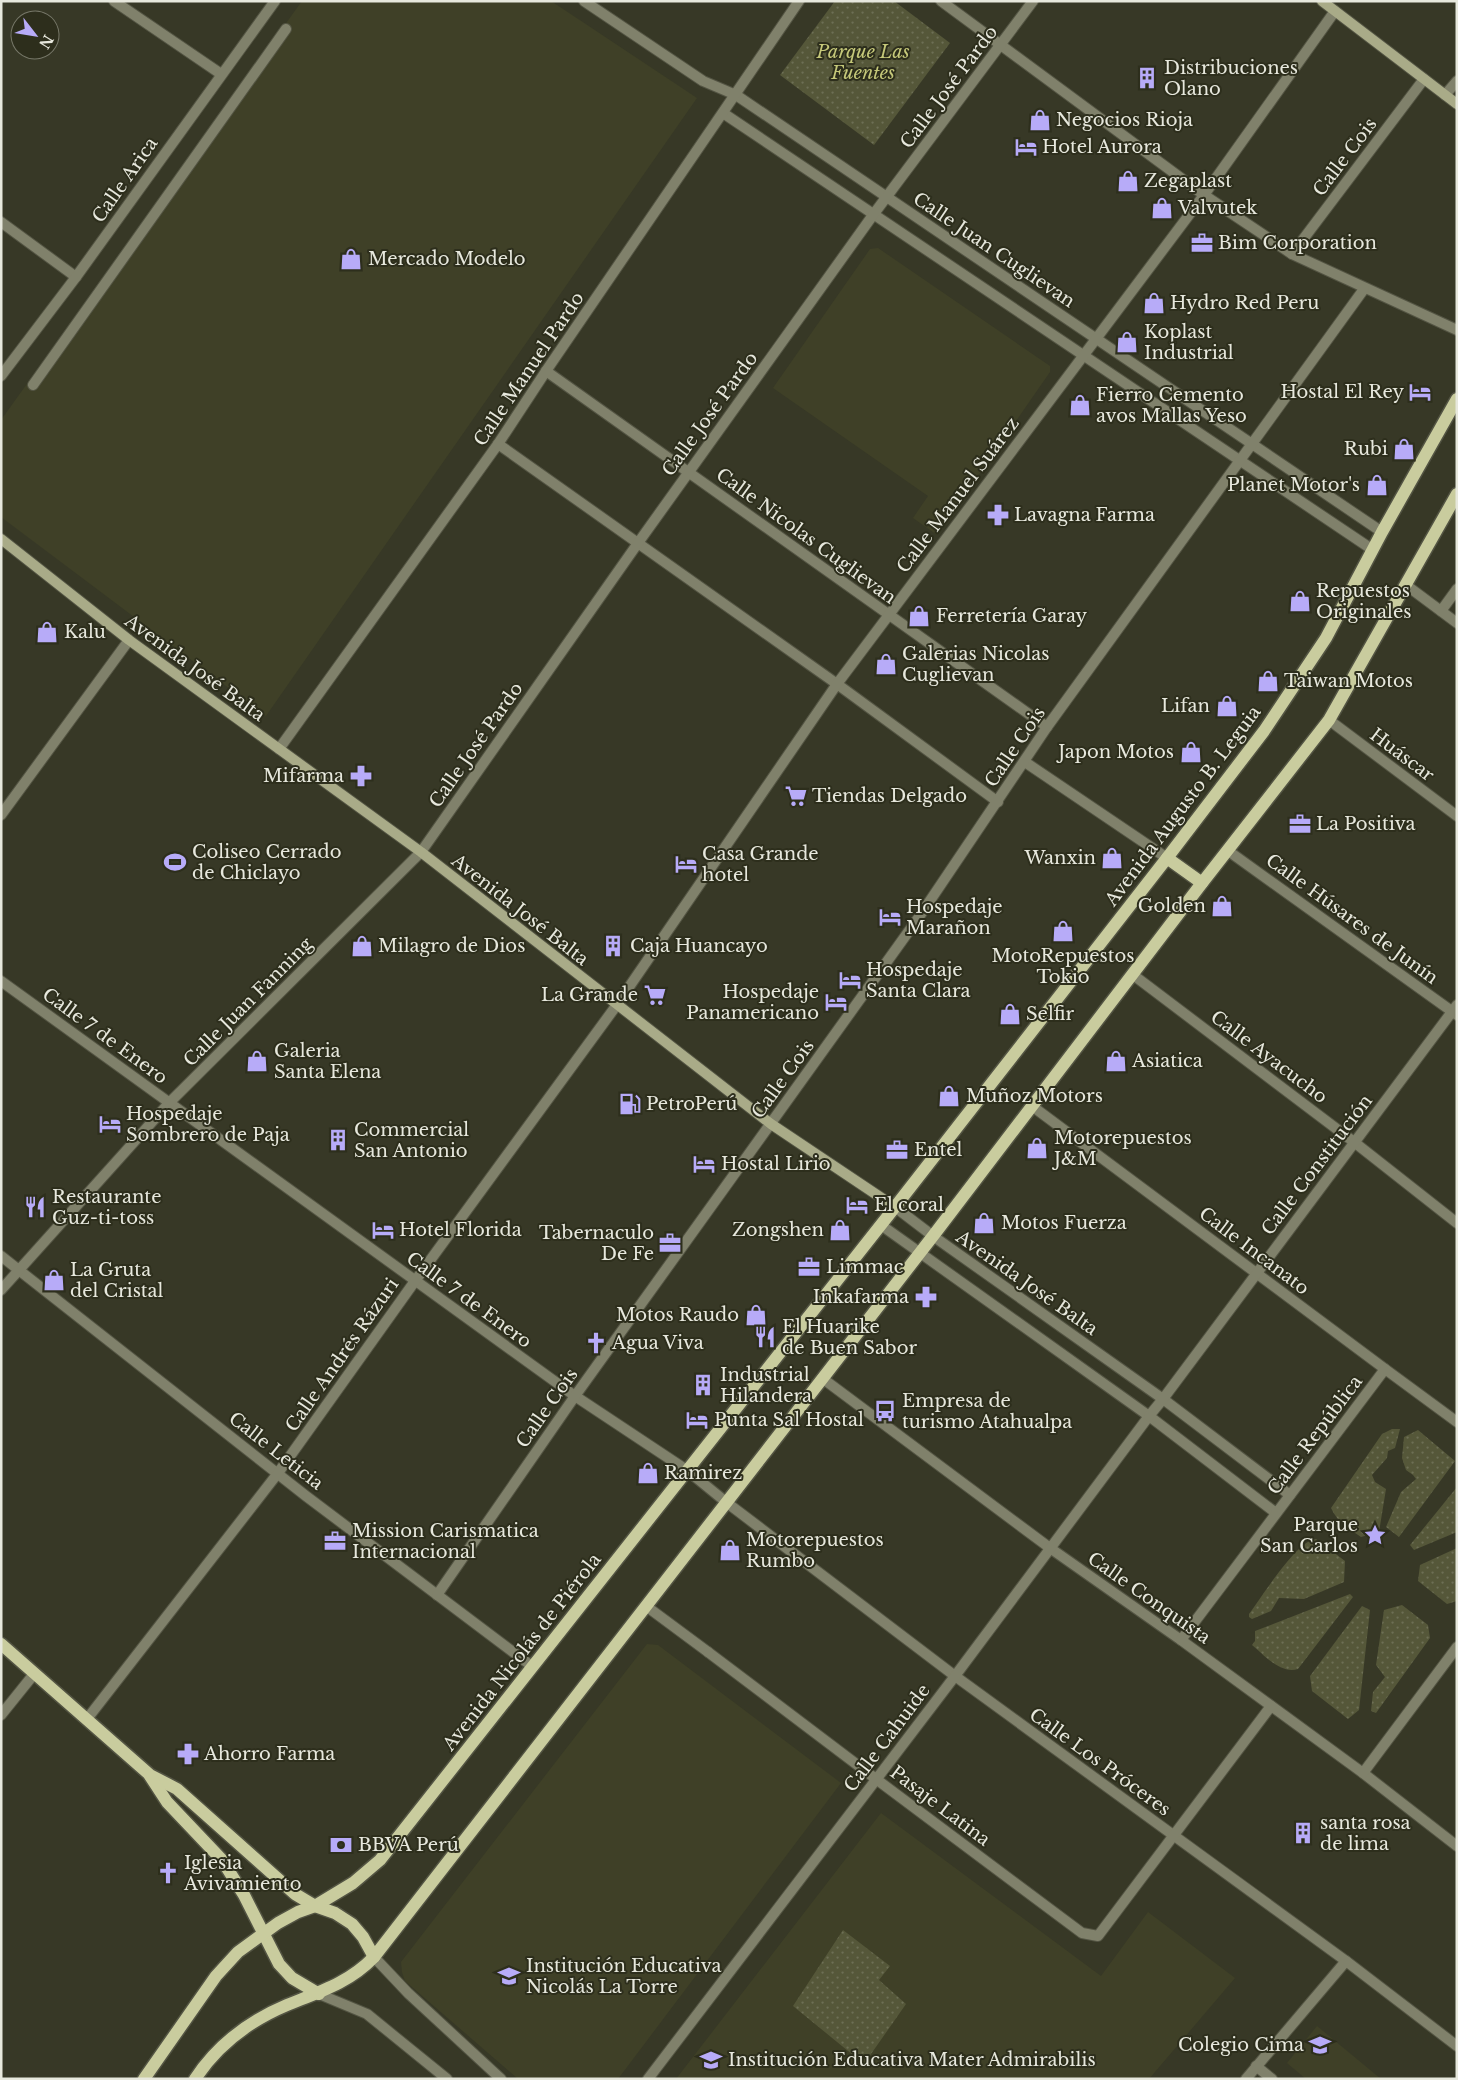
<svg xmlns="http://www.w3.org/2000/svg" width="1458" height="2080" font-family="'Libre Baskerville',serif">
<defs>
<pattern id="grass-dots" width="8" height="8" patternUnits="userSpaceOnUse" patternTransform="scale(1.25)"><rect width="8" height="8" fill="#555739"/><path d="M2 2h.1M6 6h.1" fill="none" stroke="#6d6f55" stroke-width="1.8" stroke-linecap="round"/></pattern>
</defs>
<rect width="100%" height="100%" fill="#373826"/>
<g fill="#3f4027">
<polygon points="302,1 551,1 697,98 266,716 1,517 1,420"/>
<polygon points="878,248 1050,366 1050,372 937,535 913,518 928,496 773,388 870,249"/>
<polygon points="647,1644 658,1645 841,1783 618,2079 518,2079 405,1981 402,1972 401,1962"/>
<polygon points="881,1813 1101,1976 1148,1912 1235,1978 1149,2079 676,2079"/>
<polygon points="1317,2026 1381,2079 1306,2079 1287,2063"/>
</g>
<g fill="url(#grass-dots)">
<polygon points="835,1 894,1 950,43 874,145 780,75"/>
<path d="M 1392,1429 L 1400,1429 L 1395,1448 L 1388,1451 L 1387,1458 L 1372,1475 L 1375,1482 L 1386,1489 L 1379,1532 L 1361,1537 C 1349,1529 1337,1522 1331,1508 L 1382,1434 Z"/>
<polygon points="1418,1430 1455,1461 1399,1537 1386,1527 1401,1492 1416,1479 1413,1475 1406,1470 1402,1458 1404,1437"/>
<polygon points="1457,1487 1457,1532 1414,1550 1410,1545"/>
<path d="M 1316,1539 L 1345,1561 L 1344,1582 L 1304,1599 L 1279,1598 L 1271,1611 L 1252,1619 L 1249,1617 L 1249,1614 C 1261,1598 1297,1540 1316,1539 Z"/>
<polygon points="1457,1548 1457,1601 1447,1604 1418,1581 1420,1565"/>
<path d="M 1350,1594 L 1353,1597 L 1298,1669 C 1281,1675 1263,1654 1252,1645 L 1255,1641 L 1255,1631 Z"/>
<polygon points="1402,1605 1428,1625 1430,1638 1376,1713 1371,1711 1373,1692 1385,1677 1376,1665 1384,1610"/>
<polygon points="1362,1606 1370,1610 1359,1710 1348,1719 1312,1691 1310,1676"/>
<polygon points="843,1930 890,1966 879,1980 906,2004 864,2064 793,2006"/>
</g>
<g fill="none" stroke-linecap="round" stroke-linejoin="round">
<g stroke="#535443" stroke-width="12">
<g id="pedestrian">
<polyline points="33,385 286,29"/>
<polyline points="1441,611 1457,589"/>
<polyline points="708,1652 876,1779"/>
</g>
</g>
<g stroke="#535443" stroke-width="12">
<g id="minor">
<polyline points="114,1 221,74"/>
<polyline points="584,1 703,81 736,95 1382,532"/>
<polyline points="941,1 1204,195 1292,254 1457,330"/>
<polyline points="1445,95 1457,81"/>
<polyline points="723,113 1373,550"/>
<polyline points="1,222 76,277"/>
<polyline points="1292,254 1424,79"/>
<polyline points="546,371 1047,727"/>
<polyline points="498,444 837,684 998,802"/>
<polyline points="1406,585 1457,623"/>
<polyline points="1329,720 1457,816"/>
<polyline points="279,749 498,444 546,371 799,1"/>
<polyline points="1025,762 1167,858"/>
<polyline points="1,815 129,640"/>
<polyline points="1227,850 1457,1015"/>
<polyline points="1132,974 1354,1142 1457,1223"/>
<polyline points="1,981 575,1396 688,1471 726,1502 955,1676 1346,1961 1457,2046"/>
<polyline points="1032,1106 1385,1369"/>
<polyline points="1,1256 306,1496 533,1667"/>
<polyline points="1,1290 169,1103 421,852 638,543 873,215 1033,1"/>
<polyline points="822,1378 1050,1548 1181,1640"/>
<polyline points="437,1595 575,1396 919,917 1047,727 1364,289"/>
<polyline points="646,1606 708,1652"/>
<polyline points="1,1715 34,1674"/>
<polyline points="87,1719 278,1473 415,1281 616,1006 837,684 1204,195 1335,11"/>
<polyline points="1363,1773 1457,1846"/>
<polyline points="876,1779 1082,1933 1098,1936 1271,1706"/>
<polyline points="1256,2066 1272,2079"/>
<polyline points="648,2079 955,1676 1149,1416"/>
<polyline points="1246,2079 1346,1961"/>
</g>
</g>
<g stroke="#535443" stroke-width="12">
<g id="tertiary">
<polyline points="1,376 76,277 275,1"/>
<polyline points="895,1207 933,1236 1163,1399 1290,1495"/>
<polyline points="881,1225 1149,1416 1276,1513"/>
<polyline points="1149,1416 1163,1399 1457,1005"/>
<polyline points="1457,1422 1385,1369 1181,1640 1363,1773 1457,1647"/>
<polyline points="374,1957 408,1993 501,2079"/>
<polyline points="319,1994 367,2014 447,2079"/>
</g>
</g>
<g stroke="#535443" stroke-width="12">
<g id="secondary">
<polyline points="1322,1 1457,104"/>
<polyline points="1,539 129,640 421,852 771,1124 895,1207"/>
</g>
</g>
<g stroke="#535443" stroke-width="15">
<g id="primary">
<polyline points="1167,858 1202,883"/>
<polyline points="1,1644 150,1775 177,1789 295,1894 315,1906 335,1913 352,1924 363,1937 374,1957"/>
<polyline points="150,1776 167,1802 222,1860 244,1895 279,1964 292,1978 319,1994"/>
<polyline points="144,2079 216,1976 238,1952 278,1923 298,1912 315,1906 353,1883 380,1860 895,1207 1167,858 1264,731 1326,638 1382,532 1457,399"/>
<path d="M 195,2079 C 218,2044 249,2021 287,2005 C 319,1992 349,1983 374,1957 L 933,1236 L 1202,883 L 1329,720 L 1457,494"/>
</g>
</g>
<use href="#pedestrian" stroke="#80816b" stroke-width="10"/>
<use href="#minor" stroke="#80816b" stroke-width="10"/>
<use href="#tertiary" stroke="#80816b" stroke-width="10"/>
<use href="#secondary" stroke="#a9ab88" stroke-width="10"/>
<use href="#primary" stroke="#c9cc9e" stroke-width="12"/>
</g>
<defs>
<g id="building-bare" transform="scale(1.725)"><path d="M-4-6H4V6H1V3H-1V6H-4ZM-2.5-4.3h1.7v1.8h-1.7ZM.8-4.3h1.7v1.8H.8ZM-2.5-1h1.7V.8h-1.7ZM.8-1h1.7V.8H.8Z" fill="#b7abf8" stroke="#2d2e1c" stroke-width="2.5" paint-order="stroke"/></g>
<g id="shop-bare" transform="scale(1.725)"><path d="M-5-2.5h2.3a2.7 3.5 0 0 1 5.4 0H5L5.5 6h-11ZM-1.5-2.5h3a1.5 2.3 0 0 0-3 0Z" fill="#b7abf8" stroke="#2d2e1c" stroke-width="2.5" paint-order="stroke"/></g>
<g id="hotel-bare" transform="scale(1.725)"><path d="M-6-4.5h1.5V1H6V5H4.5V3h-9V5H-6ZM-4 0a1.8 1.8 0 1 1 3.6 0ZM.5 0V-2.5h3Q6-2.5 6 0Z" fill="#b7abf8" stroke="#2d2e1c" stroke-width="2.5" paint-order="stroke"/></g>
<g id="office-bare" transform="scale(1.725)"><path d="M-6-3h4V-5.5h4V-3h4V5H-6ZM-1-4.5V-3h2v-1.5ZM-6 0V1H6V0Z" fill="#b7abf8" stroke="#2d2e1c" stroke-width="2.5" paint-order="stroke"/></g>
<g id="pharmacy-bare" transform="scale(1.725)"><path d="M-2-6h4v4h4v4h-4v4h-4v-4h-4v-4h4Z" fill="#b7abf8" stroke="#2d2e1c" stroke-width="2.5" paint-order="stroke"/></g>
<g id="supermarket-bare" transform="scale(1.725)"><path d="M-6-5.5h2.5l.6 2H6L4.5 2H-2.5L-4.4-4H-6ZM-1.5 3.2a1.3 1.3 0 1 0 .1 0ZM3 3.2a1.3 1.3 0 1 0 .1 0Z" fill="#b7abf8" stroke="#2d2e1c" stroke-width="2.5" paint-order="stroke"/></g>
<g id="stadium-bare" transform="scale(1.725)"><path d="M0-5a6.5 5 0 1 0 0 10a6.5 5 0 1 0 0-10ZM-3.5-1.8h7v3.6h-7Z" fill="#b7abf8" stroke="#2d2e1c" stroke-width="2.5" paint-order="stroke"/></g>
<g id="fuel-bare" transform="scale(1.725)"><path d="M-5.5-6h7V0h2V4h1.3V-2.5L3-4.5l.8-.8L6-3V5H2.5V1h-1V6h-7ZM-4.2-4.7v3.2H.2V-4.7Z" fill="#b7abf8" stroke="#2d2e1c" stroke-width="2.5" paint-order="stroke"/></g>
<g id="restaurant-bare" transform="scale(1.725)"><path d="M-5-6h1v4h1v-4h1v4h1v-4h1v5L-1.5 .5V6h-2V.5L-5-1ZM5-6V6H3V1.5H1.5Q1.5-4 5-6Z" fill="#b7abf8" stroke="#2d2e1c" stroke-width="2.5" paint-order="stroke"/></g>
<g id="church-bare" transform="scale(1.725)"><path d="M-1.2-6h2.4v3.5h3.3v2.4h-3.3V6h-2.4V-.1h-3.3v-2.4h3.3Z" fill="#b7abf8" stroke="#2d2e1c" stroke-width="2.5" paint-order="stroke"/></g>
<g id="bus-bare" transform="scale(1.725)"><path d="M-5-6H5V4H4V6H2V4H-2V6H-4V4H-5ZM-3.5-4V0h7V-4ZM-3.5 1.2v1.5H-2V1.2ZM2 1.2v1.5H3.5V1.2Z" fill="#b7abf8" stroke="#2d2e1c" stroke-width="2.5" paint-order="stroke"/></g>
<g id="sight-bare" transform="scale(1.725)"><path d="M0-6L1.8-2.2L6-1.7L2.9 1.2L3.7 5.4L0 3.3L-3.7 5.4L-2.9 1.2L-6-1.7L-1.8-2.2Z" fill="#b7abf8" stroke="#2d2e1c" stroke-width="2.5" paint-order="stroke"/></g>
<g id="bank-bare" transform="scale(1.725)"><path d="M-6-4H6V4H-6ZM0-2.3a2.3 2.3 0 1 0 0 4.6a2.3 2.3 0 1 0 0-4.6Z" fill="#b7abf8" stroke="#2d2e1c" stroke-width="2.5" paint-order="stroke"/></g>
<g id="school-bare" transform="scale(1.725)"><path d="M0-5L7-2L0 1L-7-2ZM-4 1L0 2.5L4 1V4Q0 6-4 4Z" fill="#b7abf8" stroke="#2d2e1c" stroke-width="2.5" paint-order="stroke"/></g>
</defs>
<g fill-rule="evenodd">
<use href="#building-bare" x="1147" y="78"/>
<use href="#shop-bare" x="1040" y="120"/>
<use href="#hotel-bare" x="1026" y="147"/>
<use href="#shop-bare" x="1128" y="181"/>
<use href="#shop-bare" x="1162" y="208"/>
<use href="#office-bare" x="1202" y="243"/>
<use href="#shop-bare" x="351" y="259"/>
<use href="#shop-bare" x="1154" y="303"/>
<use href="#shop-bare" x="1127" y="342"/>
<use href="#hotel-bare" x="1420" y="392"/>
<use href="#shop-bare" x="1080" y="405"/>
<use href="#shop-bare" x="1404" y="449"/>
<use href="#shop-bare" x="1377" y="485"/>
<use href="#pharmacy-bare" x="998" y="515"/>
<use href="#shop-bare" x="1300" y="601"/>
<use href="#shop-bare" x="919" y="616"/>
<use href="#shop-bare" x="47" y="632"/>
<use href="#shop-bare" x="886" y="664"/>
<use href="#shop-bare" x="1268" y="681"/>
<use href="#shop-bare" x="1227" y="706"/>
<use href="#shop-bare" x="1191" y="752"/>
<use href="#pharmacy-bare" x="361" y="776"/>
<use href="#supermarket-bare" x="796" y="796"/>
<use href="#office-bare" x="1300" y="824"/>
<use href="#shop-bare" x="1112" y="858"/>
<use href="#stadium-bare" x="175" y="862"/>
<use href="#hotel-bare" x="686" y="864"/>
<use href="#shop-bare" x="1222" y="906"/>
<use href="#hotel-bare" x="890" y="917"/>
<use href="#shop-bare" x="1063" y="931"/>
<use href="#shop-bare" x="362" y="946"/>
<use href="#building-bare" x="613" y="946"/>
<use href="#hotel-bare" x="850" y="980"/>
<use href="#supermarket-bare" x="655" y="995"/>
<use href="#hotel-bare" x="836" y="1002"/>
<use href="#shop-bare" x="1010" y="1014"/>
<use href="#shop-bare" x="257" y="1061"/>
<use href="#shop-bare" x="1116" y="1061"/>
<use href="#shop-bare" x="949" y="1096"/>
<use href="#fuel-bare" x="630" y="1104"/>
<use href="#hotel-bare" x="110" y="1124"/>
<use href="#building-bare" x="338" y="1140"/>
<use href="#shop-bare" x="1037" y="1148"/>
<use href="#office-bare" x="897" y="1150"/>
<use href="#hotel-bare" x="704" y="1164"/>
<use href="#hotel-bare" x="857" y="1205"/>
<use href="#restaurant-bare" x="35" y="1207"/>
<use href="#shop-bare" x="984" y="1223"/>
<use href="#hotel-bare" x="383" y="1230"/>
<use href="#shop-bare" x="840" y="1230"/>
<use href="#office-bare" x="670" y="1243"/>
<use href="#office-bare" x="809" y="1267"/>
<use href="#shop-bare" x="54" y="1280"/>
<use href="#pharmacy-bare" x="926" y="1297"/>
<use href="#shop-bare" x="756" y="1315"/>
<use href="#restaurant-bare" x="765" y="1337"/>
<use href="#church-bare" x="596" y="1343"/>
<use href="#building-bare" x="703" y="1385"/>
<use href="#bus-bare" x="885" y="1411"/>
<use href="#hotel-bare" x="697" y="1420"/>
<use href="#shop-bare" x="648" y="1473"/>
<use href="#sight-bare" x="1375" y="1535"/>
<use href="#office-bare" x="335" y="1541"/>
<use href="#shop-bare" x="730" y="1550"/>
<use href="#pharmacy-bare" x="188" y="1754"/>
<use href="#building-bare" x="1303" y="1833"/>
<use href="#bank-bare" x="341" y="1845"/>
<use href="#church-bare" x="168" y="1873"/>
<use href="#school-bare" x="509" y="1976"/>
<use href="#school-bare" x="1320" y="2045"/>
<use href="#school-bare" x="711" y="2060"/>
</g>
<g text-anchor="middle" stroke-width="4" stroke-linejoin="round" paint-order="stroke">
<g font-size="18" font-style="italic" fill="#c6c97a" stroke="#2d2e1c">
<text x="863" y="58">Parque Las<tspan x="863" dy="21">Fuentes</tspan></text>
</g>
<g font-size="18" fill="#e7e8dd" stroke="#2d2e1c" text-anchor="start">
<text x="1164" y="74">Distribuciones<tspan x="1164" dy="21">Olano</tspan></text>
<text x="1056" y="126">Negocios Rioja</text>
<text x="1042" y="153">Hotel Aurora</text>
<text x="1144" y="187">Zegaplast</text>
<text x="1178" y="214">Valvutek</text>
<text x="1218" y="249">Bim Corporation</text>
<text x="368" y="265">Mercado Modelo</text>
<text x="1170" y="309">Hydro Red Peru</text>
<text x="1144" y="338">Koplast<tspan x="1144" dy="21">Industrial</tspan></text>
<text x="1404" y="398" text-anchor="end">Hostal El Rey</text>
<text x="1096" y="401">Fierro Cemento<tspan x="1096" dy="21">avos Mallas Yeso</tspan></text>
<text x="1388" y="455" text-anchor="end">Rubi</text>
<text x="1360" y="491" text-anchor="end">Planet Motor's</text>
<text x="1014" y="521">Lavagna Farma</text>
<text x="1316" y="597">Repuestos<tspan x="1316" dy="21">Originales</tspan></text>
<text x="936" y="622">Ferretería Garay</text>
<text x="64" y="638">Kalu</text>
<text x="902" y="660">Galerias Nicolas<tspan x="902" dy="21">Cuglievan</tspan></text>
<text x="1284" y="687">Taiwan Motos</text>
<text x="1210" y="712" text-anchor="end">Lifan</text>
<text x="1174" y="758" text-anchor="end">Japon Motos</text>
<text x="344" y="782" text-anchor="end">Mifarma</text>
<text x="812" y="802">Tiendas Delgado</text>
<text x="1316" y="830">La Positiva</text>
<text x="192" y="858">Coliseo Cerrado<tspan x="192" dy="21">de Chiclayo</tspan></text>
<text x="702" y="860">Casa Grande<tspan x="702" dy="21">hotel</tspan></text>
<text x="1096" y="864" text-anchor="end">Wanxin</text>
<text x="1206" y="912" text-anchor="end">Golden</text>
<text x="906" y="913">Hospedaje<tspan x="906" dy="21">Marañon</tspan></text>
<text x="378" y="952">Milagro de Dios</text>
<text x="630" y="952">Caja Huancayo</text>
<text x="1063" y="962" text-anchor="middle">MotoRepuestos<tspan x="1063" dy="21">Tokio</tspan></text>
<text x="866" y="976">Hospedaje<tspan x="866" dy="21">Santa Clara</tspan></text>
<text x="819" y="998" text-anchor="end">Hospedaje<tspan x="819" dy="21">Panamericano</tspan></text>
<text x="638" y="1001" text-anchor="end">La Grande</text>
<text x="1026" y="1020">Selfir</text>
<text x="274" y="1057">Galeria<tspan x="274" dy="21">Santa Elena</tspan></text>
<text x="1132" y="1067">Asiatica</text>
<text x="966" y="1102">Muñoz Motors</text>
<text x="646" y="1110">PetroPerú</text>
<text x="126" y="1120">Hospedaje<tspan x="126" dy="21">Sombrero de Paja</tspan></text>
<text x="354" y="1136">Commercial<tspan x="354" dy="21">San Antonio</tspan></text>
<text x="1054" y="1144">Motorepuestos<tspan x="1054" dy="21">J&amp;M</tspan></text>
<text x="914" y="1156">Entel</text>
<text x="721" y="1170">Hostal Lirio</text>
<text x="52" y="1203">Restaurante<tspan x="52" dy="21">Guz-ti-toss</tspan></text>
<text x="874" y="1211">El coral</text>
<text x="1001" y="1229">Motos Fuerza</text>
<text x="399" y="1236">Hotel Florida</text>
<text x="824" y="1236" text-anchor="end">Zongshen</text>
<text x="654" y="1239" text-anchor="end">Tabernaculo<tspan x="654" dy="21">De Fe</tspan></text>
<text x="826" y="1273">Limmac</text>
<text x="70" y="1276">La Gruta<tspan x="70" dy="21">del Cristal</tspan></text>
<text x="909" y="1303" text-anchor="end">Inkafarma</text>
<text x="739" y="1321" text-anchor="end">Motos Raudo</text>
<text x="782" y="1333">El Huarike<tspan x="782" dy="21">de Buen Sabor</tspan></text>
<text x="612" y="1349">Agua Viva</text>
<text x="720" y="1381">Industrial<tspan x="720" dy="21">Hilandera</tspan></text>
<text x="902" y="1407">Empresa de<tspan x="902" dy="21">turismo Atahualpa</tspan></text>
<text x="714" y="1426">Punta Sal Hostal</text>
<text x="664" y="1479">Ramirez</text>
<text x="1358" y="1531" text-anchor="end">Parque<tspan x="1358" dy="21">San Carlos</tspan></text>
<text x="352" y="1537">Mission Carismatica<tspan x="352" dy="21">Internacional</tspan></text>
<text x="746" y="1546">Motorepuestos<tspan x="746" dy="21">Rumbo</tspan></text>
<text x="204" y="1760">Ahorro Farma</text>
<text x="1320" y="1829">santa rosa<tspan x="1320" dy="21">de lima</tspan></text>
<text x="358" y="1851">BBVA Perú</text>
<text x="184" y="1869">Iglesia<tspan x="184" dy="21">Avivamiento</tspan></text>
<text x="526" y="1972">Institución Educativa<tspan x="526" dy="21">Nicolás La Torre</tspan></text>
<text x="1304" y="2051" text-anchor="end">Colegio Cima</text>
<text x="728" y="2066">Institución Educativa Mater Admirabilis</text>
</g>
<g font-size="18" fill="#e7e8dd" stroke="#2d2e1c">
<text transform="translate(949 87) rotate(-53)" y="6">Calle José Pardo</text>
<text transform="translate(1345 157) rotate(-53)" y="6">Calle Cois</text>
<text transform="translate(125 180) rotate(-55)" y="6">Calle Arica</text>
<text transform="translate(994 250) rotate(34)" y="6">Calle Juan Cuglievan</text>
<text transform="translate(529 369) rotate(-56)" y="6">Calle Manuel Pardo</text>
<text transform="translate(710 414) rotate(-54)" y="6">Calle José Pardo</text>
<text transform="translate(958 495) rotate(-53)" y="6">Calle Manuel Suárez</text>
<text transform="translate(806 536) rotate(36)" y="6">Calle Nicolas Cuglievan</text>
<text transform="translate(195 668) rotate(36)" y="6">Avenida José Balta</text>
<text transform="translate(476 745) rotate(-55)" y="6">Calle José Pardo</text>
<text transform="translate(1015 747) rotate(-56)" y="6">Calle Cois</text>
<text transform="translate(1402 755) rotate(37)" y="6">Huáscar</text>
<text transform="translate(1183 806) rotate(-53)" y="6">Avenida Augusto B. Leguia</text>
<text transform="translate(520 910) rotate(38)" y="6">Avenida José Balta</text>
<text transform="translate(1352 919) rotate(36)" y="6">Calle Húsares de Junín</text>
<text transform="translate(248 1002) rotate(-45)" y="6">Calle Juan Fanning</text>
<text transform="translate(105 1036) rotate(36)" y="6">Calle 7 de Enero</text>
<text transform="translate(1269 1057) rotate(37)" y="6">Calle Ayacucho</text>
<text transform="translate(783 1079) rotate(-54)" y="6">Calle Cois</text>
<text transform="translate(1317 1165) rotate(-53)" y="6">Calle Constitución</text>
<text transform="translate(1254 1251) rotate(37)" y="6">Calle Incanato</text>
<text transform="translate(1027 1283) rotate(35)" y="6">Avenida José Balta</text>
<text transform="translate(469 1300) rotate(36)" y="6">Calle 7 de Enero</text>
<text transform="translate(342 1355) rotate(-55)" y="6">Calle Andrés Rázuri</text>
<text transform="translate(547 1408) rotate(-55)" y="6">Calle Cois</text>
<text transform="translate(1315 1435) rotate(-53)" y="6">Calle República</text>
<text transform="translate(276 1451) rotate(38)" y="6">Calle Leticia</text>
<text transform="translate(1149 1598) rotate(35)" y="6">Calle Conquista</text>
<text transform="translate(522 1652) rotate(-52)" y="6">Avenida Nicolás de Piérola</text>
<text transform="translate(887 1738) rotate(-53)" y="6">Calle Cahuide</text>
<text transform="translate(1100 1762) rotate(36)" y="6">Calle Los Próceres</text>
<text transform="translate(940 1806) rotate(37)" y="6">Pasaje Latina</text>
</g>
</g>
<rect width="1458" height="2080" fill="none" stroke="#e7e8dd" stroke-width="5"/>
<g transform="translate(35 35) rotate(121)"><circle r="24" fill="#2d2e1c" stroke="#777869"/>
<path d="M0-4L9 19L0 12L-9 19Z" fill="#b7abf8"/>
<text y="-8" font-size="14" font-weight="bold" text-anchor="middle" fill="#e7e8dd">N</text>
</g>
</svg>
